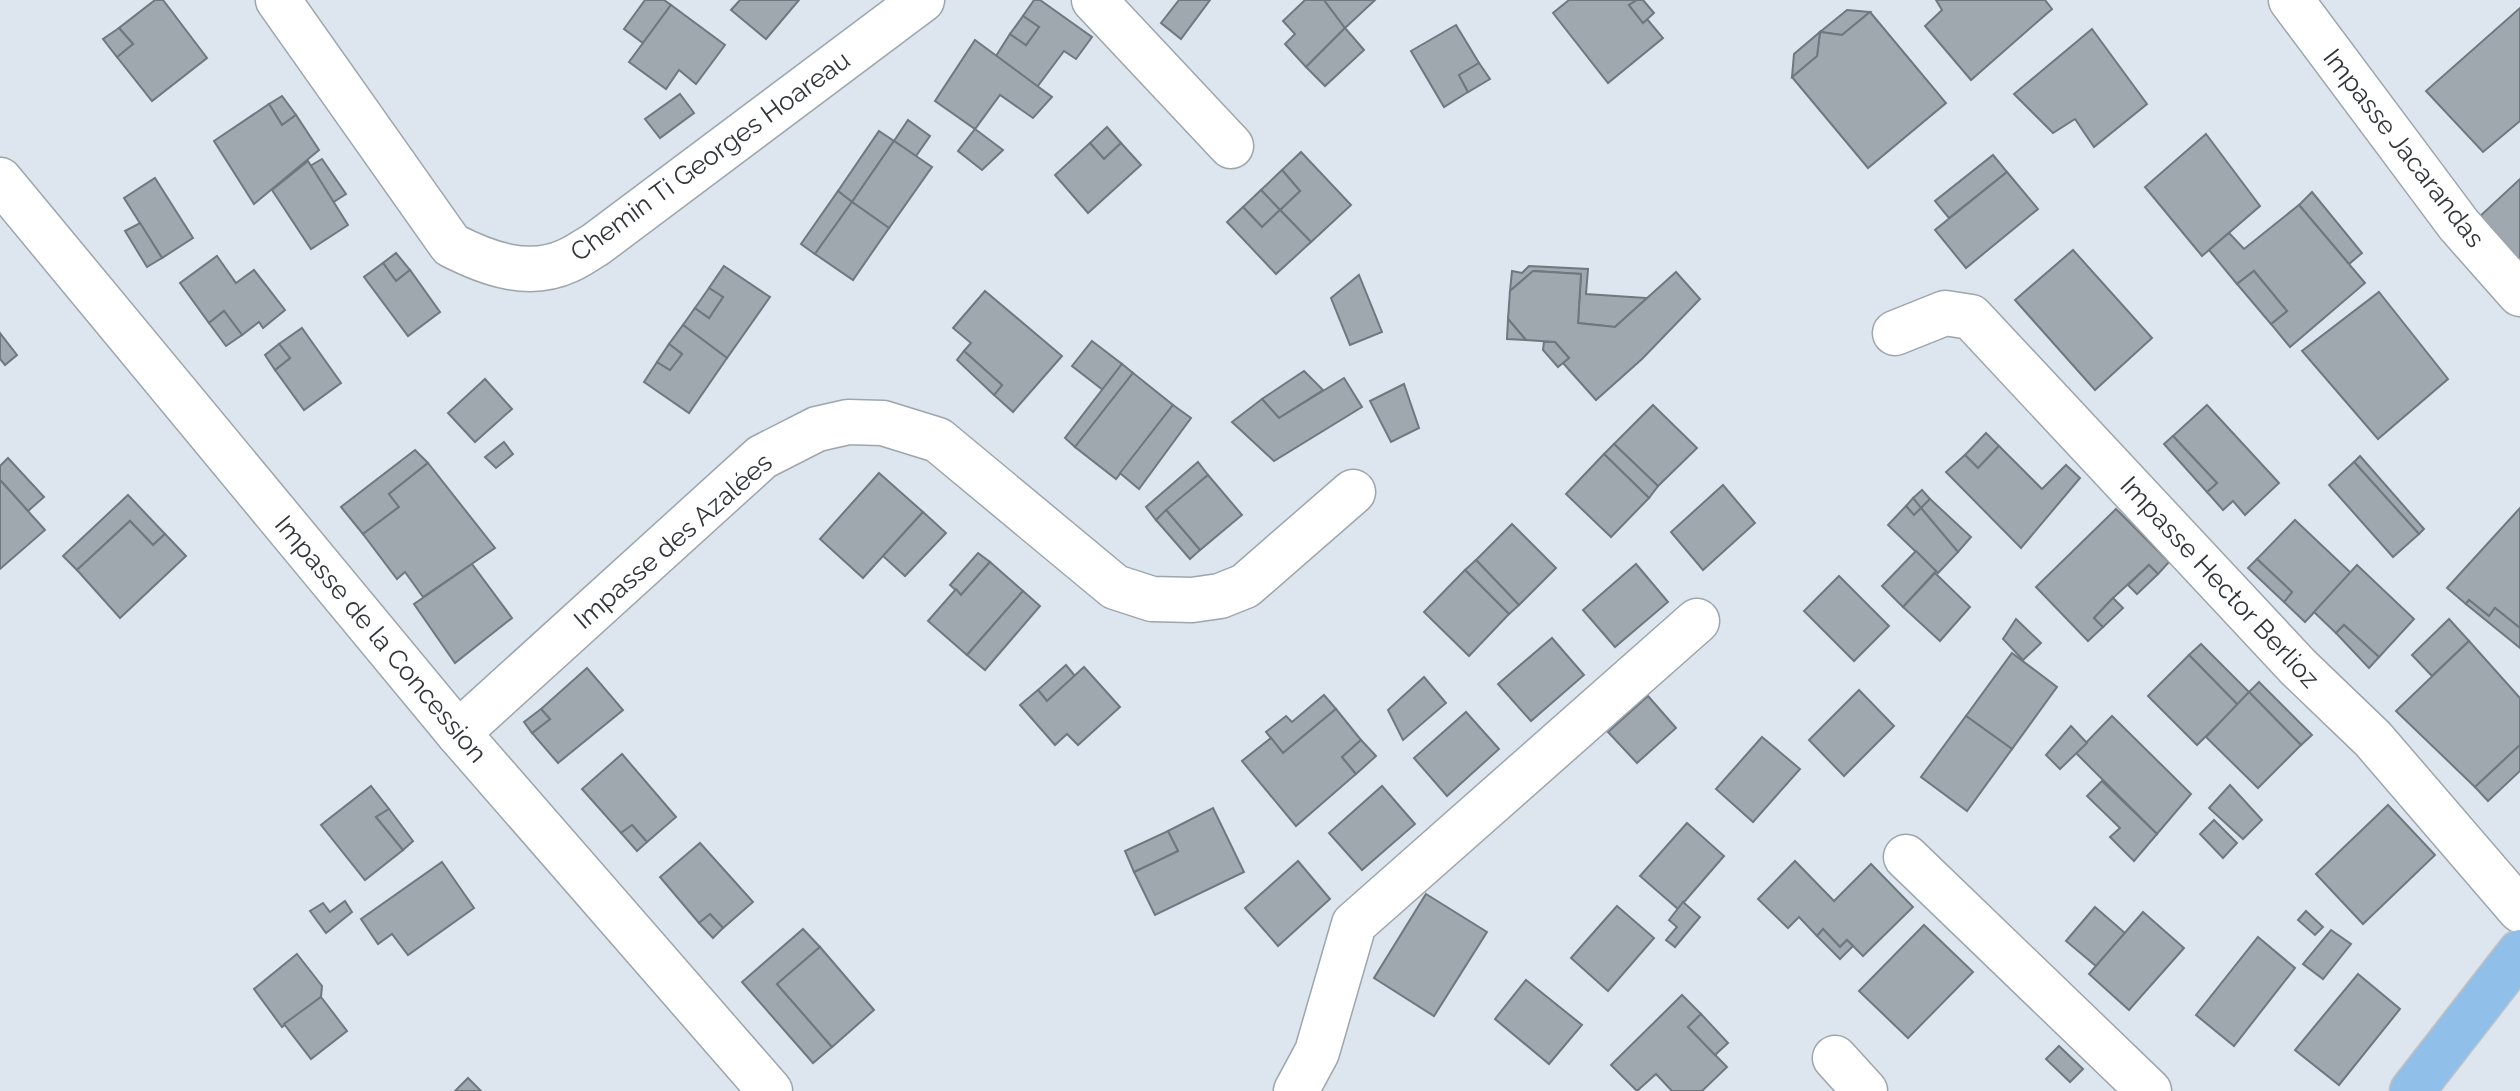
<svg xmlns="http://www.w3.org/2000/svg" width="2520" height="1091" font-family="Raleway,sans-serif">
<rect width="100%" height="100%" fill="#dde6ef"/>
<g fill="#9fa7af" stroke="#6f777f" stroke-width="2">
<polygon points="155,0 163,0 207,58 152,101 117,57 133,44 119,28"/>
<polygon points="645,0 664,0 671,5 643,43 624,29"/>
<polygon points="740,0 799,0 766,39 731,10"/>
<polygon points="1034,0 1040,0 1092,37 1076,59 1064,51 1037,87 996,56 1010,34 1026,45 1039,27 1023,16"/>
<polygon points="1179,0 1210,0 1181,39 1161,23"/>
<polygon points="1305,0 1324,0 1345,28 1306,67 1285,44 1295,34 1283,21"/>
<polygon points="1324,0 1375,0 1345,28"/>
<polygon points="1569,0 1633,0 1635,2 1629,5 1643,23 1647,19 1663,38 1608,83 1553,13"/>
<polygon points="1637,0 1643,0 1654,13 1643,23 1629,5"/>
<polygon points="1936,0 2045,0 2052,9 1971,80 1925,26 1942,10"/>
<polygon points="671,5 725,45 696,84 679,70 666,89 629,62"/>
<polygon points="2520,8 2520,121 2483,152 2426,91"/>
<polygon points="1847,10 1870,12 1842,35 1820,32"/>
<polygon points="1870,12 1946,103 1868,168 1792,77 1817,56 1820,32 1842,35"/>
<polygon points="1023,16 1039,27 1026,45 1010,34"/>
<polygon points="1456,25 1479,63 1459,75 1468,92 1444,107 1411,51"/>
<polygon points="119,28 133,44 117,57 103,39"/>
<polygon points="1345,28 1364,50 1325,86 1306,67"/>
<polygon points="2092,29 2147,104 2094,147 2075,119 2053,133 2014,94"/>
<polygon points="1820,32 1817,56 1792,77 1794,54"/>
<polygon points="975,40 1052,97 1033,118 1000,95 975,129 935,101"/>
<polygon points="1479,63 1490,79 1468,92 1459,75"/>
<polygon points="680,94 694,113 660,138 645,119"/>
<polygon points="282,96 296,115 282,125 269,104"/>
<polygon points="269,104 282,125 296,115 319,150 254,204 214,141"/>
<polygon points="908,120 930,136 916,156 894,141"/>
<polygon points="1107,127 1121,143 1104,159 1090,143"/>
<polygon points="975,129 1003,150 982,170 958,151"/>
<polygon points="879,131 894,141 852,202 838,191"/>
<polygon points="2206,134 2260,206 2202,256 2145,187"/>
<polygon points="894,141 932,167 889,228 852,202"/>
<polygon points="1090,143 1104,159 1121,143 1141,165 1088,213 1055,175"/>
<polygon points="1301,152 1351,205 1311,242 1280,210 1300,191 1282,170"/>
<polygon points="1993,155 2007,172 1949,218 1935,201"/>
<polygon points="322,159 346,194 332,203 310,166"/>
<polygon points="308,161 348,225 311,249 272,190"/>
<polygon points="1282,170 1300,191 1280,210 1261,190"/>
<polygon points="2007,172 2038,209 1966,268 1935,230"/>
<polygon points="155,178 193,238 162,258 124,198"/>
<polygon points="2520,179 2520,261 2477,219"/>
<polygon points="1261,190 1280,210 1262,227 1243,207"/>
<polygon points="838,191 852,202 815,254 801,244"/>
<polygon points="2312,192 2362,253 2349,264 2299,205"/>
<polygon points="852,202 889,228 853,280 815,254"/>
<polygon points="2299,205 2365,283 2290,347 2271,324 2287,311 2254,271 2237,284 2209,250 2229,233 2244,249"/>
<polygon points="1243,207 1262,227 1280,210 1311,242 1276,274 1227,222"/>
<polygon points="140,223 162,258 147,267 125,231"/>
<polygon points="2073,250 2152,338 2095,390 2015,300"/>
<polygon points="396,253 410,270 396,281 383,263"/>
<polygon points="217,256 236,283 254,270 285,310 263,328 259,322 242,335 224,311 209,323 180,283"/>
<polygon points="383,263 396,281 410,270 440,312 408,336 364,277"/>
<polygon points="724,266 770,297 727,358 683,325 695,308 709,318 723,297 709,288"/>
<polygon points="1529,266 1588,269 1586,294 1647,298 1615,327 1578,323 1581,274 1533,271 1510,291 1512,271 1522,273"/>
<polygon points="1533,271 1581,274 1578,323 1615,327 1676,272 1700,299 1642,359 1596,400 1563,363 1569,358 1555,342 1526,340 1508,319 1510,291"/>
<polygon points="2254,271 2287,311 2271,324 2237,284"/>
<polygon points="1359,275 1382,332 1350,345 1331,298"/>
<polygon points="709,288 723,297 709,318 695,308"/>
<polygon points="985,291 1062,356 1013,412 994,395 1002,385 964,351 971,343 953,328"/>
<polygon points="2379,292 2448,379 2378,439 2302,351"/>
<polygon points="224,311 242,335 226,346 209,323"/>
<polygon points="1508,319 1526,340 1507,339"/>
<polygon points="683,325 727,358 689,413 644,382 657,362 670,370 682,354 669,344"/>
<polygon points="302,328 341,383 304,410 275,370 290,358 279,344"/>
<polygon points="0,333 17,355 5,365 0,359"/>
<polygon points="1092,341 1122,364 1103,390 1072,366"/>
<polygon points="1544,342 1555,342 1569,358 1558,367 1543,350"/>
<polygon points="279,344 290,358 275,370 265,355"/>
<polygon points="669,344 682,354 670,370 657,362"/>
<polygon points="964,351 1002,385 994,395 957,360"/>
<polygon points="1122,364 1133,373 1075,447 1065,438"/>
<polygon points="1304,371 1323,390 1279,418 1262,399"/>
<polygon points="1133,373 1173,405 1116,479 1075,447"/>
<polygon points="1344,378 1362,407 1274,461 1232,422 1262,399 1279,418"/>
<polygon points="485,379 512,409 475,442 448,413"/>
<polygon points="1404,384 1419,428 1391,442 1370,401"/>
<polygon points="1173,405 1191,418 1139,489 1120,473"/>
<polygon points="1653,405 1697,448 1658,486 1614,444"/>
<polygon points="2207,405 2279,483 2245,515 2233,501 2223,510 2207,492 2217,483 2173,436"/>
<polygon points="1986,433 1999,446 1978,468 1965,455"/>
<polygon points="2173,436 2217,483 2207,492 2164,444"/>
<polygon points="504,442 513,454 496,468 485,457"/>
<polygon points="1614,444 1658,486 1649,498 1604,454"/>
<polygon points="1999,446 2042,489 2066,465 2080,478 2021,548 1946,472 1965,455 1978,468"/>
<polygon points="415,450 428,463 389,494 399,507 363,534 341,507"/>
<polygon points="1604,454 1649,498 1611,537 1566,494"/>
<polygon points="2360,456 2424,529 2419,534 2354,462"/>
<polygon points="8,458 44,497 28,511 0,480 0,466"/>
<polygon points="1198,462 1208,475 1156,520 1146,507"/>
<polygon points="2354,462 2419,534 2393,557 2329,485"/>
<polygon points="428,463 495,548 423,597 405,572 397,579 363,534 399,507 389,494"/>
<polygon points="879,473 923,512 863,578 820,539"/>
<polygon points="1208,475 1242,515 1200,550 1166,510"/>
<polygon points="0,480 45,530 0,569"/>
<polygon points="1723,485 1755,523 1703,570 1671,532"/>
<polygon points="1922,490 1930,499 1921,508 1913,498"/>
<polygon points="128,495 165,534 153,545 130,521 77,570 63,556"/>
<polygon points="1913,498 1921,508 1914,515 1906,506"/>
<polygon points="1930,499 1971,537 1958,552 1921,508"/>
<polygon points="1906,506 1914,515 1921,508 1958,552 1938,573 1888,525"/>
<polygon points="2520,508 2520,628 2495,608 2489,616 2469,600 2466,604 2447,588"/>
<polygon points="2116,509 2169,562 2158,574 2149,565 2113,598 2094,618 2103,627 2088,641 2036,587"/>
<polygon points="1166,510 1200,550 1190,559 1156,520"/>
<polygon points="923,512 946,533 905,576 883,556"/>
<polygon points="2295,520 2351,573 2305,622 2284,602 2292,592 2257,559"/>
<polygon points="130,521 153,545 165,534 186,556 120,618 77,570"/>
<polygon points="1512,524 1556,568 1519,605 1476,560"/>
<polygon points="1916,551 1936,571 1903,607 1882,586"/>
<polygon points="978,553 990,562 961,595 950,585"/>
<polygon points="2257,559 2292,592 2284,602 2248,568"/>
<polygon points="1476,560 1519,605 1509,614 1465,570"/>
<polygon points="990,562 1023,591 967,655 928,621 956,589 961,595"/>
<polygon points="472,564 512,618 455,663 414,604"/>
<polygon points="1636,564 1668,602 1615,647 1583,610"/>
<polygon points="2149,565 2158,574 2137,594 2128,585"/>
<polygon points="2357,565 2414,619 2379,657 2344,625 2336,633 2314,612"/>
<polygon points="1465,570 1509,614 1469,656 1424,612"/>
<polygon points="1935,573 1970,607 1940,641 1903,607"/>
<polygon points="1839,576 1889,626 1854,661 1804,611"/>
<polygon points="1023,591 1040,606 985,670 967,655"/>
<polygon points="2113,598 2123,608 2103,627 2094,618"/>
<polygon points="2469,600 2489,616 2495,608 2520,628 2520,648 2466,604"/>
<polygon points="2016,619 2041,643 2023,660 2003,639"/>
<polygon points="2449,619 2469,641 2432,676 2412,655"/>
<polygon points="2344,625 2379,657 2369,668 2336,633"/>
<polygon points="1552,638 1584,675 1531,721 1498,684"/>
<polygon points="2469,641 2520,698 2520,745 2475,787 2396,711"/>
<polygon points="2201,644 2249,692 2238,705 2189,655"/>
<polygon points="2012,653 2057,687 2012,749 1966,716"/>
<polygon points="2189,655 2238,705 2197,745 2148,696"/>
<polygon points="1066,665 1075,676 1047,701 1038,690"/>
<polygon points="1084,667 1120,707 1078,745 1067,734 1055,745 1020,705 1038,690 1047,701"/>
<polygon points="587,668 623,710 558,763 532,733 550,719 541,709"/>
<polygon points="1424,677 1446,703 1403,740 1388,710"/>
<polygon points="2259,682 2312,735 2301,745 2249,692"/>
<polygon points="1859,690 1894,726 1844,776 1809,740"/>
<polygon points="2249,692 2301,745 2258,788 2206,737"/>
<polygon points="1324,695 1336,709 1283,753 1266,732 1286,716 1292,722"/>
<polygon points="1648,696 1676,728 1637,763 1608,732"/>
<polygon points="541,709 550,719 532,733 524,722"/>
<polygon points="1336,709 1361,740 1342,757 1356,774 1296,826 1242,761 1271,738 1283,753"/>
<polygon points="1466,712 1499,749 1447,796 1414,758"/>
<polygon points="1966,716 2012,749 1967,811 1921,777"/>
<polygon points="2112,716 2191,794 2157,834 2076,753"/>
<polygon points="2071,726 2087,743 2060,769 2046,755"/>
<polygon points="1762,737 1800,769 1753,822 1716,789"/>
<polygon points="1361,740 1376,756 1356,774 1342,757"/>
<polygon points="2520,745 2520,771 2488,801 2475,787"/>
<polygon points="622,754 676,817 647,842 632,825 621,833 582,789"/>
<polygon points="2102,781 2157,834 2134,861 2110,837 2120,828 2087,796"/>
<polygon points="2230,785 2262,820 2243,839 2209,808"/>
<polygon points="371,786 389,809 376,817 403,850 365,880 321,825"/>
<polygon points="1382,786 1415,824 1362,870 1329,833"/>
<polygon points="2388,805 2435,855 2363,924 2316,874"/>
<polygon points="1213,808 1244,872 1155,915 1134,872 1178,851 1168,831"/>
<polygon points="389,809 413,841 403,850 376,817"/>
<polygon points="2214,820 2237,843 2223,858 2200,834"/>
<polygon points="1687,823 1724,856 1678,909 1640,876"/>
<polygon points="632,825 647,842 637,851 621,833"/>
<polygon points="1168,831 1178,851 1134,872 1125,851"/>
<polygon points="700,843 753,902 723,928 710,914 699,923 660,877"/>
<polygon points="1298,861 1330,899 1278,946 1245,908"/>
<polygon points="1795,861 1834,901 1871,864 1913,907 1863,956 1847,940 1840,947 1823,929 1817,936 1799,917 1788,928 1758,899"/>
<polygon points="442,862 474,908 408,955 392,934 378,944 361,919"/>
<polygon points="1426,894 1487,932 1434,1016 1374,978"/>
<polygon points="345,901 352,912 326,933 310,911 323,903 330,912"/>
<polygon points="1683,902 1700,917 1675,947 1666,940 1677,927 1669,920"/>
<polygon points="1617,906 1654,938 1608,991 1571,958"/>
<polygon points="2095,907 2125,933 2096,966 2066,941"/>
<polygon points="2306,911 2323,927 2315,935 2298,920"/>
<polygon points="2143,912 2184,948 2129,1010 2089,974"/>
<polygon points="710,914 723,928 713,938 699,923"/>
<polygon points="1924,925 1973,972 1908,1038 1859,991"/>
<polygon points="803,929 820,947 777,984 832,1047 813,1063 742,982"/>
<polygon points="1823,929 1840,947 1847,940 1853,946 1840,959 1817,936"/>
<polygon points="2331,930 2351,944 2323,979 2303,964"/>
<polygon points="2258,937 2295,968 2234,1046 2196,1015"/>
<polygon points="820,947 874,1010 832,1047 777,984"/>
<polygon points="297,954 322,986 321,997 282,1027 254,989"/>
<polygon points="2358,974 2400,1009 2339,1085 2295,1050"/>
<polygon points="1526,980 1582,1025 1549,1064 1495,1019"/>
<polygon points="1682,995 1701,1014 1688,1027 1727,1067 1702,1091 1672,1091 1656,1074 1637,1091 1611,1065"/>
<polygon points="321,997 347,1031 311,1059 284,1024"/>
<polygon points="1701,1014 1728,1043 1715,1055 1688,1027"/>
<polygon points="2059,1046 2083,1069 2070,1082 2046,1059"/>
<polygon points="468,1078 481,1091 455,1091"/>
</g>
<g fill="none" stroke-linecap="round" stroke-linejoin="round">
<g stroke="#9da5ad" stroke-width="47">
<g id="minor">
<path d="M 278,0 L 451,245 C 486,263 528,279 567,261 C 577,257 586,250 595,245 L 922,0"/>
<polyline points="1094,0 1231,146"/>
<polyline points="2291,0 2459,225 2520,294"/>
<polyline points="0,180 458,733 770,1091"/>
<polyline points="1895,333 1945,313 1971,317 2298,667 2373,739 2520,910"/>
<polyline points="458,733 762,457 817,429 848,422 883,423 938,440 1115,587 1152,599 1192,600 1220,596 1245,586 1353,492"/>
<polyline points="1906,857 2149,1091"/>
<polyline points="1835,1058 1865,1091"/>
<polyline points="1296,1091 1317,1052 1354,924 1697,621"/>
</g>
</g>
<g stroke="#c2c3c4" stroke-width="47">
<polyline id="major" points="2412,1091 2520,952"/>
</g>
<use href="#minor" stroke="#fff" stroke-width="44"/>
<use href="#major" stroke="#90bfe9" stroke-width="44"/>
</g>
<g text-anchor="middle" stroke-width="8" stroke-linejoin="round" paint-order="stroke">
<g font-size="26" fill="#323639" stroke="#fff">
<text transform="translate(2404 148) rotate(52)" y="9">Impasse Jacarandas</text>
<text transform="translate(710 156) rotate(-36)" y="9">Chemin Ti Georges Hoareau</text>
<text transform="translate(673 541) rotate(-41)" y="9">Impasse des Azalées</text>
<text transform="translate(2220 582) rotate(47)" y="9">Impasse Hector Berlioz</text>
<text transform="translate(381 639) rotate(50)" y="9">Impasse de la Concession</text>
</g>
</g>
</svg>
